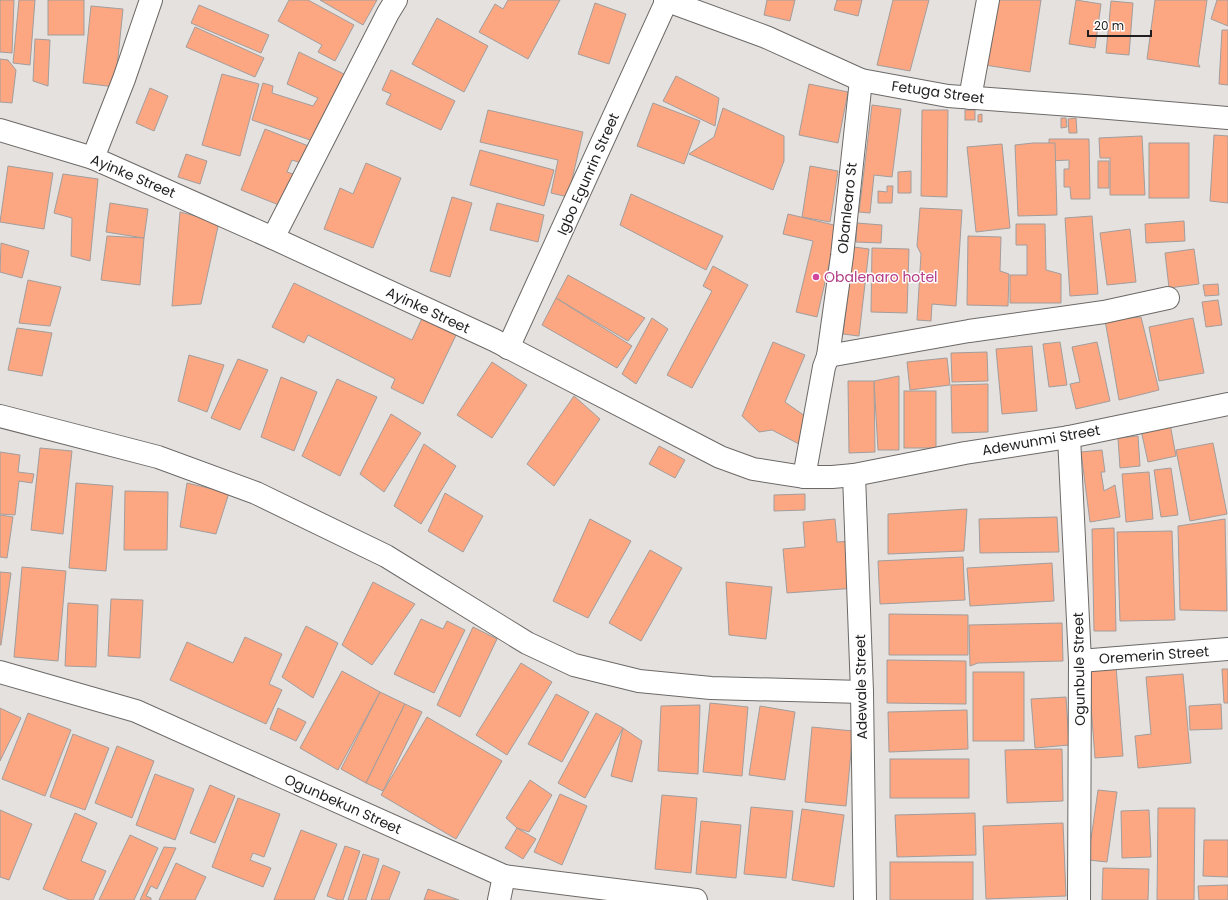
<svg xmlns="http://www.w3.org/2000/svg" width="1228" height="900" font-family="Poppins,sans-serif">
<rect width="100%" height="100%" fill="#e5e1df"/>
<g fill="#fca782" stroke="#a29d9c">
<polygon points="0,0 14,0 12,53 0,52"/>
<polygon points="19,0 35,0 30,65 13,63"/>
<rect x="48" y="0" width="36" height="35"/>
<polygon points="289,0 308,0 354,25 335,61 318,52 322,45 278,21"/>
<polygon points="320,0 377,0 363,25"/>
<polygon points="508,0 560,0 528,59 479,32 495,4 503,9"/>
<polygon points="767,0 795,0 790,21 764,15"/>
<polygon points="837,0 862,0 858,16 834,10"/>
<polygon points="893,0 929,0 910,71 877,65"/>
<polygon points="995,0 1041,0 1030,72 985,65"/>
<polygon points="1076,0 1101,4 1095,48 1069,44"/>
<polygon points="1155,0 1207,0 1198,63 1200,67 1147,59"/>
<polygon points="1217,0 1228,0 1228,26 1211,19"/>
<polygon points="1111,1 1133,3 1129,55 1106,53"/>
<polygon points="595,3 626,14 609,64 578,54"/>
<polygon points="199,5 269,35 261,53 191,23"/>
<polygon points="91,6 123,9 115,87 83,83"/>
<polygon points="437,18 488,46 464,92 412,64"/>
<polygon points="195,27 264,58 255,77 186,47"/>
<polygon points="1222,30 1228,30 1228,85 1219,84"/>
<polygon points="35,39 50,40 48,86 33,81"/>
<polygon points="299,52 348,76 348,82 340,82 316,142 252,120 263,83 273,86 272,93 313,106 318,98 287,84"/>
<polygon points="0,59 8,60 16,70 12,103 0,102"/>
<polygon points="391,70 455,101 441,130 386,104 391,94 382,90"/>
<polygon points="222,74 259,84 240,156 202,145"/>
<polygon points="676,76 719,98 715,126 663,101"/>
<polygon points="809,84 848,92 838,143 799,135"/>
<polygon points="150,88 168,96 154,131 136,123"/>
<polygon points="653,103 700,121 684,164 637,146"/>
<polygon points="872,105 901,109 892,177 874,175 870,213 859,212"/>
<polygon points="723,108 784,136 784,161 773,190 689,154 714,137"/>
<polygon points="488,110 583,132 568,197 551,193 558,160 480,142"/>
<polygon points="922,110 948,110 947,197 921,196"/>
<rect x="965" y="110" width="10" height="10"/>
<polygon points="982,114 982,122 978,122 978,115"/>
<polygon points="1061,118 1066,118 1067,127 1061,128"/>
<polygon points="1076,118 1077,133 1069,133 1068,119"/>
<polygon points="265,129 311,147 304,164 292,160 287,172 296,175 284,207 241,190"/>
<polygon points="1214,135 1228,136 1228,203 1210,201"/>
<polygon points="1142,136 1145,195 1110,195 1110,158 1100,158 1099,138"/>
<polygon points="1049,139 1089,139 1090,199 1071,199 1070,187 1064,187 1064,169 1069,169 1069,160 1049,161"/>
<polygon points="1033,143 1055,143 1057,215 1018,216 1015,145"/>
<rect x="1149" y="143" width="40" height="55"/>
<polygon points="1002,144 1010,228 976,232 967,147"/>
<polygon points="480,150 554,170 544,206 470,185"/>
<polygon points="186,154 207,161 200,184 178,177"/>
<rect x="1098" y="161" width="11" height="27"/>
<polygon points="366,163 401,178 373,248 324,229 340,188 353,194"/>
<polygon points="8,166 53,173 44,229 0,222"/>
<polygon points="810,166 838,171 830,222 802,217"/>
<polygon points="911,171 911,193 898,193 898,172"/>
<polygon points="63,174 98,179 90,261 71,256 72,218 54,213"/>
<polygon points="887,186 893,186 892,203 878,203 878,191 887,192"/>
<polygon points="631,194 723,236 706,270 620,225"/>
<polygon points="452,197 472,203 450,277 430,271"/>
<polygon points="110,203 148,209 144,238 106,232"/>
<polygon points="497,203 544,215 538,242 490,230"/>
<polygon points="920,208 962,210 956,306 932,304 931,321 917,320 921,254 917,246"/>
<polygon points="180,212 219,222 201,304 172,306"/>
<polygon points="788,214 838,226 817,317 796,312 813,241 783,234"/>
<polygon points="1092,216 1098,294 1070,296 1065,218"/>
<polygon points="1184,221 1185,241 1146,243 1145,224"/>
<polygon points="857,223 882,225 881,243 856,242"/>
<polygon points="1016,224 1045,224 1046,270 1061,274 1061,303 1010,303 1010,275 1027,275 1027,245 1016,245"/>
<polygon points="1130,229 1136,282 1107,285 1100,233"/>
<polygon points="107,236 144,238 140,285 101,280"/>
<polygon points="968,236 1001,237 1000,271 1009,274 1008,306 967,305"/>
<polygon points="1,243 29,251 22,278 0,272"/>
<polygon points="854,247 869,249 859,336 843,334"/>
<polygon points="872,248 909,249 907,313 871,312"/>
<polygon points="1194,249 1199,284 1169,288 1165,253"/>
<polygon points="713,266 748,285 692,388 667,375 712,291 703,286"/>
<polygon points="568,275 645,318 628,341 556,298"/>
<polygon points="28,280 61,287 50,326 19,323"/>
<polygon points="294,283 412,340 424,314 458,331 423,404 391,388 395,379 308,335 304,343 272,327"/>
<polygon points="1218,284 1219,295 1205,296 1203,285"/>
<polygon points="556,298 632,346 617,368 542,325"/>
<polygon points="1218,300 1222,325 1206,327 1202,302"/>
<polygon points="1141,317 1159,390 1119,400 1105,320"/>
<polygon points="652,318 668,329 636,384 622,374"/>
<polygon points="1193,318 1204,373 1159,381 1149,327"/>
<polygon points="17,328 52,333 42,376 8,370"/>
<polygon points="773,342 805,355 785,402 805,416 799,444 772,430 759,432 742,416"/>
<polygon points="1060,342 1067,385 1049,387 1043,344"/>
<polygon points="1097,342 1110,401 1076,409 1070,384 1080,382 1072,347"/>
<polygon points="1032,346 1037,411 1002,414 996,349"/>
<polygon points="987,352 988,381 952,382 951,353"/>
<polygon points="189,355 224,365 207,412 178,401"/>
<polygon points="947,358 950,385 910,390 907,362"/>
<polygon points="238,359 268,370 240,430 211,418"/>
<polygon points="492,362 527,385 492,438 457,415"/>
<polygon points="899,376 899,450 878,450 874,381"/>
<polygon points="281,377 317,392 294,451 261,437"/>
<polygon points="337,379 377,397 340,476 302,456"/>
<polygon points="848,381 874,381 875,452 849,453"/>
<polygon points="988,384 988,432 952,433 951,385"/>
<rect x="904" y="391" width="32" height="57"/>
<polygon points="574,396 600,419 554,486 527,464"/>
<polygon points="391,414 421,433 384,492 360,474"/>
<polygon points="1170,424 1176,456 1148,462 1141,430"/>
<polygon points="1138,436 1140,466 1120,468 1118,438"/>
<polygon points="1213,443 1227,514 1190,521 1176,450"/>
<polygon points="424,444 456,466 421,524 394,506"/>
<polygon points="659,446 685,460 675,478 649,464"/>
<polygon points="40,448 72,451 63,534 31,530"/>
<polygon points="1102,450 1105,472 1101,472 1104,491 1115,485 1120,517 1090,522 1081,452"/>
<polygon points="0,452 20,455 18,472 34,474 32,483 19,481 15,515 0,514"/>
<polygon points="1171,468 1178,515 1161,517 1154,470"/>
<polygon points="1149,472 1153,519 1126,522 1122,474"/>
<polygon points="76,483 113,486 106,571 69,568"/>
<polygon points="187,483 229,493 216,534 180,527"/>
<polygon points="125,491 168,492 167,550 124,550"/>
<polygon points="445,493 483,516 463,552 428,531"/>
<polygon points="805,494 805,510 774,511 774,495"/>
<polygon points="967,509 964,551 888,554 888,514"/>
<polygon points="0,515 13,517 7,558 0,557"/>
<polygon points="1057,517 1059,552 980,553 979,519"/>
<polygon points="590,519 631,541 588,618 553,601"/>
<polygon points="835,519 837,542 852,541 856,588 787,593 783,549 805,547 803,522"/>
<polygon points="1225,519 1227,611 1180,610 1178,526"/>
<polygon points="1114,528 1116,631 1094,631 1092,529"/>
<polygon points="1172,531 1175,620 1120,621 1117,532"/>
<polygon points="650,550 682,568 641,641 609,623"/>
<polygon points="963,557 965,600 880,604 878,561"/>
<polygon points="1052,563 1054,601 970,606 967,568"/>
<polygon points="22,567 66,571 58,661 14,657"/>
<polygon points="0,572 11,573 1,645 0,645"/>
<polygon points="373,582 415,604 372,665 342,645"/>
<polygon points="726,582 772,587 766,639 729,635"/>
<polygon points="111,599 143,600 140,658 108,656"/>
<polygon points="68,603 98,605 96,667 65,666"/>
<polygon points="889,614 968,615 968,655 889,655"/>
<polygon points="421,619 443,629 447,621 465,630 434,693 394,674"/>
<polygon points="1062,623 1063,661 978,663 970,666 969,625"/>
<polygon points="306,626 338,643 313,698 282,677"/>
<polygon points="473,627 497,639 460,717 437,705"/>
<polygon points="245,637 282,654 269,684 282,690 266,724 170,680 187,642 233,663"/>
<polygon points="887,660 966,661 966,704 887,703"/>
<polygon points="521,663 552,682 507,755 476,735"/>
<polygon points="1116,666 1123,756 1095,758 1088,667"/>
<polygon points="1222,669 1228,669 1228,703 1224,703"/>
<polygon points="342,671 380,692 338,770 300,748"/>
<rect x="973" y="672" width="51" height="69"/>
<polygon points="1183,674 1191,763 1138,768 1135,736 1151,734 1146,677"/>
<polygon points="380,692 405,704 366,783 341,769"/>
<polygon points="556,694 589,712 562,762 528,744"/>
<polygon points="1066,697 1069,745 1035,748 1031,699"/>
<polygon points="710,703 748,707 742,776 703,772"/>
<polygon points="405,704 422,712 383,791 366,783"/>
<polygon points="1221,704 1222,729 1190,730 1189,706"/>
<polygon points="700,705 698,774 658,771 661,706"/>
<polygon points="760,706 795,712 785,780 749,775"/>
<polygon points="0,708 21,718 0,761"/>
<polygon points="278,708 306,722 296,741 270,729"/>
<polygon points="967,710 968,749 889,752 888,712"/>
<polygon points="28,713 71,730 45,796 2,779"/>
<polygon points="596,713 623,728 585,798 558,783"/>
<polygon points="427,717 502,761 456,839 381,795"/>
<polygon points="812,727 853,731 846,806 805,802"/>
<polygon points="623,728 642,741 632,782 611,776"/>
<polygon points="73,734 109,748 85,810 50,797"/>
<polygon points="117,746 154,761 132,818 95,803"/>
<polygon points="1062,749 1063,801 1007,803 1005,750"/>
<rect x="890" y="759" width="79" height="39"/>
<polygon points="155,774 194,789 175,840 136,825"/>
<polygon points="530,780 552,795 529,832 517,828 506,818"/>
<polygon points="210,785 235,796 215,843 190,833"/>
<polygon points="1098,790 1117,792 1107,862 1088,860"/>
<polygon points="560,794 587,806 562,865 534,852"/>
<polygon points="662,795 697,798 691,873 655,869"/>
<polygon points="238,798 280,814 264,857 253,853 250,860 271,868 263,887 212,867"/>
<polygon points="751,807 793,811 786,878 744,874"/>
<polygon points="1158,808 1195,808 1194,900 1157,900"/>
<polygon points="802,809 844,815 834,887 792,880"/>
<polygon points="0,810 32,824 9,880 0,877"/>
<polygon points="1149,810 1151,857 1122,858 1121,811"/>
<polygon points="75,813 97,823 81,861 106,871 93,900 69,900 43,889"/>
<polygon points="975,813 976,855 897,857 895,815"/>
<polygon points="701,821 741,825 736,878 696,874"/>
<polygon points="1063,823 1066,896 986,899 983,826"/>
<polygon points="517,828 536,839 523,859 505,848"/>
<polygon points="301,830 337,844 314,900 274,900"/>
<polygon points="130,835 158,848 134,900 99,900"/>
<polygon points="1204,840 1228,840 1228,877 1203,876"/>
<polygon points="345,846 360,851 343,900 338,900 327,896"/>
<polygon points="164,847 176,848 157,889 151,886 146,896 151,898 151,900 140,900"/>
<polygon points="363,854 379,859 366,900 348,900"/>
<rect x="890" y="862" width="83" height="38"/>
<polygon points="176,863 206,877 195,900 159,900"/>
<polygon points="383,865 400,872 389,900 371,900"/>
<polygon points="1103,868 1149,869 1148,900 1102,900"/>
<polygon points="1228,885 1228,900 1199,900 1198,886"/>
<polygon points="428,889 459,900 424,900"/>
</g>
<g fill="none" stroke-linecap="round" stroke-linejoin="round">
<g stroke="#6c6967" stroke-width="24">
<g id="minor">
<polyline points="665,0 766,37 861,80 948,96 1085,106 1228,118"/>
<polyline points="970,98 988,0"/>
<polyline points="0,130 93,158 273,238 494,340 720,457 753,469 804,477 832,477 854,475 965,453 1069,437 1228,404"/>
<polyline points="93,158 124,79 151,0"/>
<polyline points="273,238 388,13 396,0"/>
<polyline points="508,348 667,0"/>
<polyline points="828,356 969,331 1104,312 1168,298"/>
<polyline points="0,416 158,457 256,493 386,556 527,643 574,665 639,681 711,688 862,692"/>
<polyline points="1069,437 1080,661 1079,900"/>
<polyline points="854,475 862,692 865,900"/>
<polyline points="804,477 824,367 828,356 842,256 861,80"/>
<polyline points="1080,661 1228,649"/>
<polyline points="0,672 136,711 504,876 696,900"/>
<polyline points="499,900 504,876"/>
</g>
</g>
<use href="#minor" stroke="#fff" stroke-width="22"/>
</g>
<circle fill="#d1479c" stroke="#fff" stroke-width="1.5" cx="816" cy="277" r="4"/>
<g text-anchor="middle" stroke-width="3" stroke-linejoin="round" paint-order="stroke">
<g font-size="14" fill="#201e1e" stroke="#fff">
<text transform="translate(938 92) rotate(8)" y="5">Fetuga Street</text>
<text transform="translate(588 174) rotate(-66)" y="5">Igbo Egunrin Street</text>
<text transform="translate(133 176) rotate(23)" y="5">Ayinke Street</text>
<text transform="translate(847 208) rotate(-84)" y="5">Obanlearo St</text>
<text transform="translate(428 310) rotate(25)" y="5">Ayinke Street</text>
<text transform="translate(1041 440) rotate(-10)" y="5">Adewunmi Street</text>
<text transform="translate(1154 655) rotate(-4)" y="5">Oremerin Street</text>
<text transform="translate(1079 669) rotate(-91)" y="5">Ogunbule Street</text>
<text transform="translate(861 687) rotate(-91)" y="5">Adewale Street</text>
<text transform="translate(343 804) rotate(24)" y="5">Ogunbekun Street</text>
</g>
<g font-size="14" fill="#b23c85" stroke="#fff" text-anchor="start">
<text x="824" y="282">Obalenaro hotel</text>
</g>
</g>
<path d="M1088 30v6h63v-6" fill="none" stroke="#201e1e" stroke-width="2"/>
<text x="1094" y="30" font-size="12" fill="#201e1e" stroke="#ffffff" stroke-width="3" paint-order="stroke">20 m</text>
</svg>
